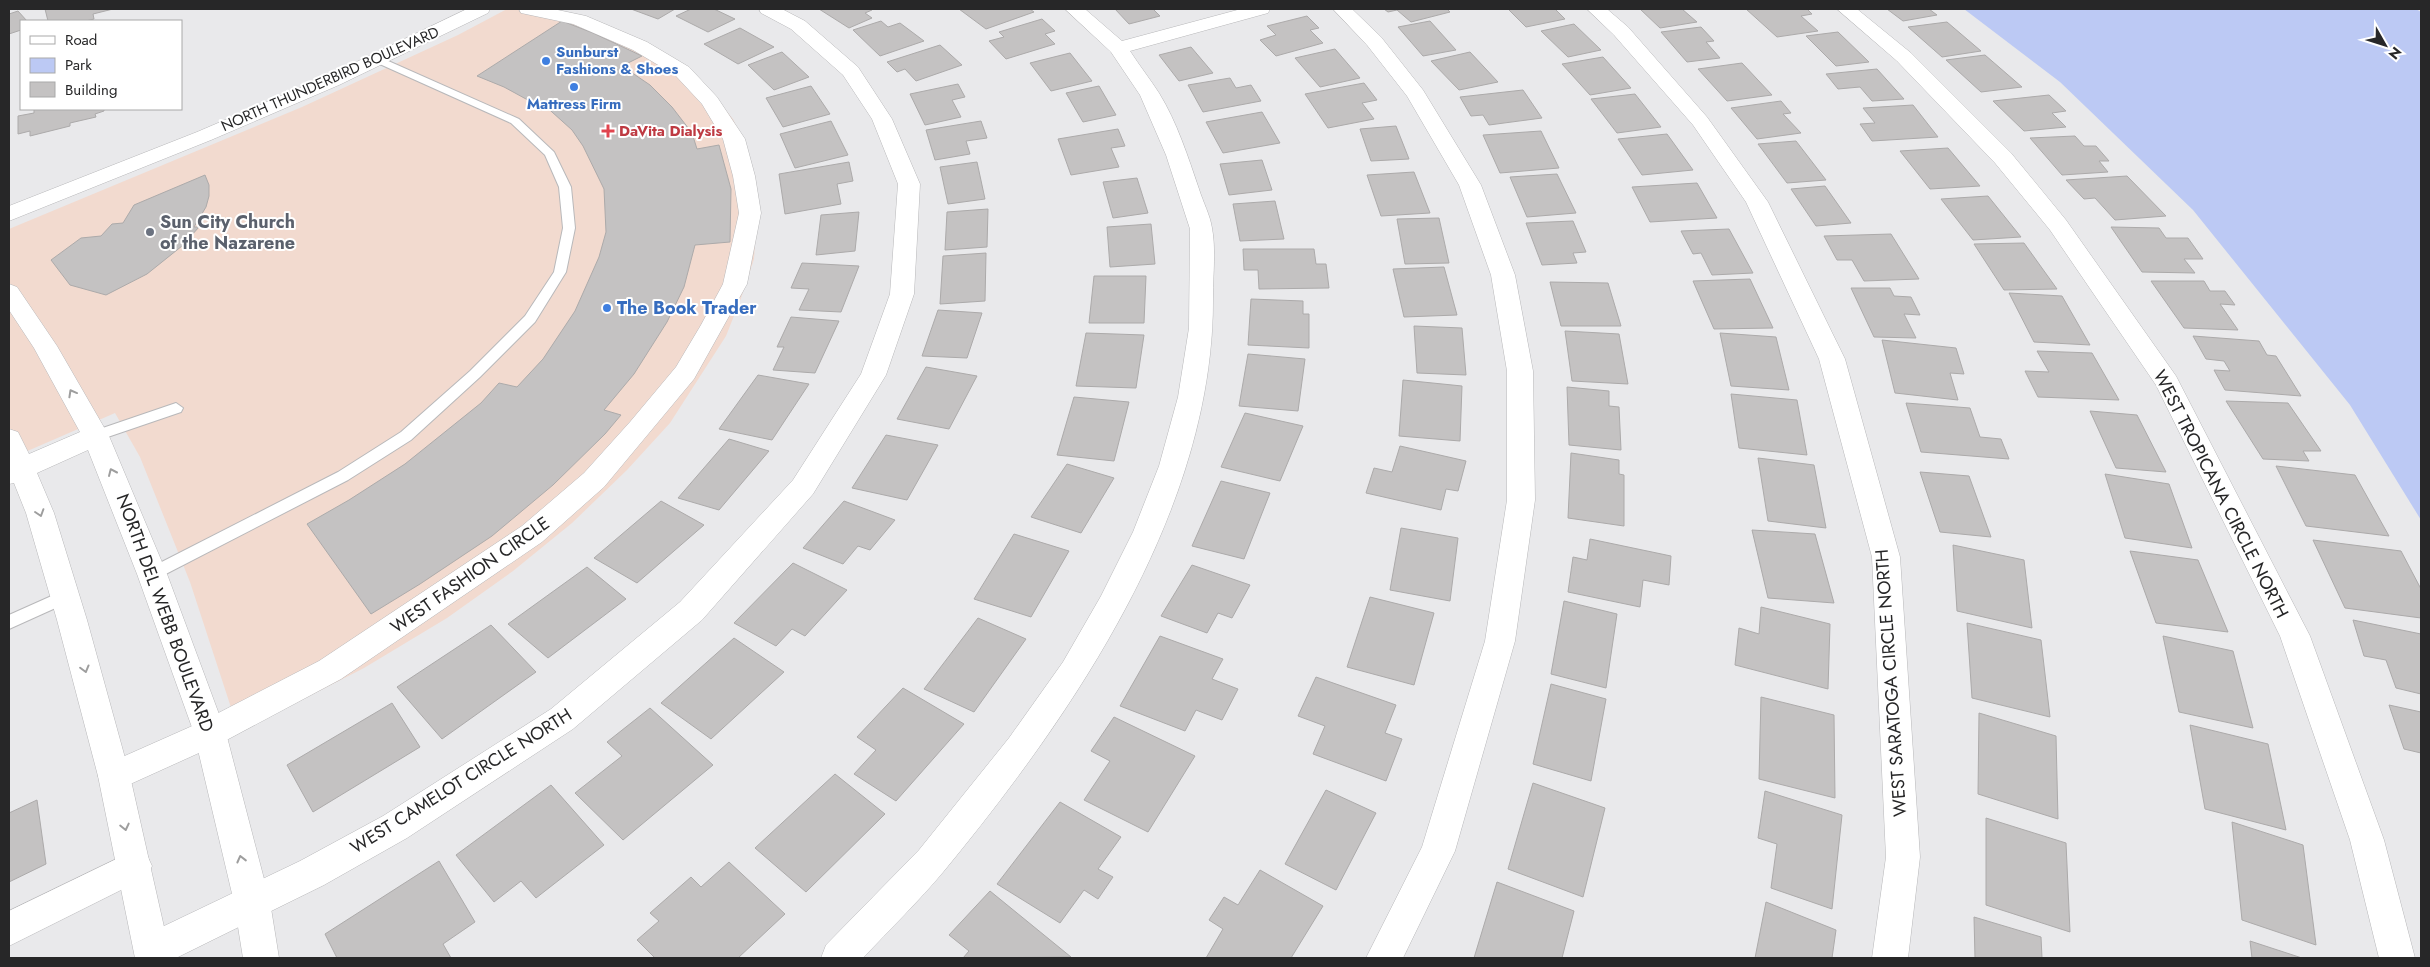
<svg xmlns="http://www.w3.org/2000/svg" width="2430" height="967" font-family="Jost,sans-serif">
<rect width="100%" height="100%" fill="#e9e9eb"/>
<polygon fill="#f2dacf" points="507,9 550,9 575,15 715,97 733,119 747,150 757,215 754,259 741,298 726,336 670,423 627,470 572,523 513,571 447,618 364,668 239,732 190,582 140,457 115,413 9,459 9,229 302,107 458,35"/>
<polygon fill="#bcc9f4" points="1964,9 2416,9 2421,12 2421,520 2350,405 2193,210 2060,82"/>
<g fill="#c4c2c2" stroke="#acaaaa">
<polygon points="45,9 113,9 93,14 94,19 86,21 48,21"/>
<polygon points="631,9 675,9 658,19"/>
<polygon points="691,9 714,9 735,19 708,32 676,16"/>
<polygon points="819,9 871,9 872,10 865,13 872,18 849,28"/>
<polygon points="959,9 1030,9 1034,12 986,29"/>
<polygon points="1115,9 1153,9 1160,16 1129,24"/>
<polygon points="1384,9 1447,9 1450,12 1411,22 1397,10 1388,12"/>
<polygon points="1508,9 1555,9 1565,19 1526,27"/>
<polygon points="1640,9 1682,9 1697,22 1660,28"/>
<polygon points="1746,9 1807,9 1812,14 1801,16 1818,31 1777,37"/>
<polygon points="1887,9 1929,9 1937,15 1903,21"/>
<polygon points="18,11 27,21 21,21 21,30 9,34 9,14"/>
<polygon points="1307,16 1319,28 1310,30 1323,43 1276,56 1260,40 1276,35 1267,26"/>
<polygon points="1042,19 1055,31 1045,34 1055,44 1006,59 989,41 1004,37 999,32"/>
<polygon points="562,21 593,33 642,56 622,66 650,85 672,107 692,133 697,149 719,145 731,189 730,242 695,245 684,287 667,322 634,374 604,410 621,415 605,434 553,485 492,536 420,584 371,614 307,524 349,500 405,464 481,403 499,383 517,387 543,359 575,311 599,257 606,232 604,189 583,146 572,130 542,103 537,105 504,87 477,76"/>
<polygon points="881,21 888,27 900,23 924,41 880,56 853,30"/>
<polygon points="1430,21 1456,50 1423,56 1398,27"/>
<polygon points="1947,22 1981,51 1942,57 1908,27"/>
<polygon points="1574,24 1601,50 1568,57 1541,31"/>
<polygon points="1701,27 1714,41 1706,42 1720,58 1687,62 1661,32"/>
<polygon points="740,28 774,47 738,64 704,44"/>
<polygon points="1838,32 1869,62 1836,66 1806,36"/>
<polygon points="940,45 962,65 916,81 905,69 897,72 887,62"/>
<polygon points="1191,47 1213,73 1179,81 1159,55"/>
<polygon points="1335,49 1360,78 1320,87 1295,58"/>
<polygon points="782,52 809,77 774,90 748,65"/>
<polygon points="1470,52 1498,82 1459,90 1431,61"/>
<polygon points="1070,53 1092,81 1051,91 1030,63"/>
<polygon points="1985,55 2022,87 1981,92 1946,60"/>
<polygon points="1603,57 1631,88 1590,95 1562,64"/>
<polygon points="1742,63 1772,95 1727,101 1698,69"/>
<polygon points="1877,69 1904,99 1872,101 1860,87 1838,89 1826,74"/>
<polygon points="1230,78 1236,88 1251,85 1261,101 1203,112 1188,85"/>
<polygon points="1364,83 1377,100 1362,103 1374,119 1328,128 1305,94"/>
<polygon points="958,84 965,97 952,100 961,117 925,125 910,94"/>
<polygon points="811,86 830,114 783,127 766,98"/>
<polygon points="1099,86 1116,115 1083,122 1066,93"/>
<polygon points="1523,90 1542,118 1489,125 1483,115 1471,116 1460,97"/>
<polygon points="1635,94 1661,127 1617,133 1591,99"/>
<polygon points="2049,95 2066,111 2052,113 2066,127 2024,131 1993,101"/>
<polygon points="1781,101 1791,113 1783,114 1801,133 1757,139 1731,108"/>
<polygon points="1913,105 1938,137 1872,141 1860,124 1875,123 1863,108"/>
<polygon points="34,109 104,109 104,111 95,114 96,117 70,123 70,126 30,136 30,131 18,134 18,116 34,113"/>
<polygon points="1262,112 1280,143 1223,153 1206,122"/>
<polygon points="831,121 848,155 795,168 780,134"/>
<polygon points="981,121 987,138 966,141 970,154 935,160 926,130"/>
<polygon points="1396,126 1409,159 1371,161 1360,129"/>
<polygon points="1118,129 1125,146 1111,148 1119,167 1071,175 1058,139"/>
<polygon points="1541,131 1559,168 1500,173 1483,135"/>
<polygon points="1667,134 1693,170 1642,175 1618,139"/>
<polygon points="2075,136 2084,146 2096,146 2109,161 2099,161 2108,172 2062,175 2030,138"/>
<polygon points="1796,141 1826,180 1787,183 1758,144"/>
<polygon points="1948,148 1980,186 1930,189 1900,151"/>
<polygon points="1262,160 1272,190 1229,195 1220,164"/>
<polygon points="849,162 853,181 837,184 841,204 785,214 779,174"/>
<polygon points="977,162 985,199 948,204 940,167"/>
<polygon points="1414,172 1430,213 1381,216 1367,175"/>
<polygon points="1557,174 1576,213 1527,217 1510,177"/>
<polygon points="205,175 209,185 209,196 206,207 194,227 199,227 182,246 147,274 106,295 70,285 51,260 81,238 101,236 112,224 123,223 134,205"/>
<polygon points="2127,176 2166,216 2115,220 2095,198 2084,199 2066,180"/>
<polygon points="1137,178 1148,213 1113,218 1103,182"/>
<polygon points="1697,183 1717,218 1650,222 1632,187"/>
<polygon points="1825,186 1851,223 1816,226 1791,189"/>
<polygon points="1988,196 2021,237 1973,240 1941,199"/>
<polygon points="1275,201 1284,239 1240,241 1233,204"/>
<polygon points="988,209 987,247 945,250 947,212"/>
<polygon points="859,212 855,251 816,255 821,215"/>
<polygon points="1439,218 1449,263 1405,264 1397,219"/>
<polygon points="1573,221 1586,252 1573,253 1577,263 1542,265 1526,223"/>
<polygon points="1151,224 1155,264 1110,267 1107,227"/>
<polygon points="2111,227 2159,228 2166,238 2188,238 2203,259 2184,259 2195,273 2142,272"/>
<polygon points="1729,229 1753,273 1712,275 1701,253 1693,254 1681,231"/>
<polygon points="1891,234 1919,279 1864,281 1852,260 1837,260 1824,236"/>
<polygon points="2024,243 2057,289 2004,290 1974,244"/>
<polygon points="1243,249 1314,249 1316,264 1326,264 1329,288 1259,289 1258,270 1244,270"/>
<polygon points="986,253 985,301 940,304 943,256"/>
<polygon points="802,263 859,266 841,312 799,310 809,289 791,288"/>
<polygon points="1444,267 1457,315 1404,317 1393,269"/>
<polygon points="1094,276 1146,276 1144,323 1089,323"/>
<polygon points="1750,279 1773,328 1714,329 1693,281"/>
<polygon points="2151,281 2204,281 2210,291 2225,291 2235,305 2220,304 2238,330 2184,328"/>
<polygon points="1550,282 1608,283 1621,326 1561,326"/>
<polygon points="1851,288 1890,288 1894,296 1911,297 1920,315 1904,314 1916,338 1874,337"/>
<polygon points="2009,293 2062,296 2090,345 2034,342"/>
<polygon points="1251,299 1303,301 1303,314 1309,314 1309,348 1248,345"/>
<polygon points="938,310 982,313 967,358 922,356"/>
<polygon points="791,317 839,321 815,373 773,370 784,347 777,347"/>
<polygon points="1414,326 1462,328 1466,375 1417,373"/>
<polygon points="1565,331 1619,334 1628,384 1572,381"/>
<polygon points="1086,333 1144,335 1136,388 1076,386"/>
<polygon points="1720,333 1776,337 1789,390 1731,386"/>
<polygon points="2193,336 2259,341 2267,355 2276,356 2301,396 2225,390 2214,370 2230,371 2224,361 2206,359"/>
<polygon points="1882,340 1956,348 1964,374 1950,373 1958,400 1895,393"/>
<polygon points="2037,351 2092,353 2119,400 2038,397 2025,371 2049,372"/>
<polygon points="1248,354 1305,359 1298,411 1239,406"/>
<polygon points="926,367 977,376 949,429 897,419"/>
<polygon points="758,375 809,384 772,440 719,429"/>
<polygon points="1403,380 1462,386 1460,441 1399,436"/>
<polygon points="1567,387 1609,391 1609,406 1619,407 1621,450 1569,445"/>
<polygon points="1731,394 1797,400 1807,455 1739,448"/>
<polygon points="1074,397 1129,402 1114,461 1057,455"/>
<polygon points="2226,401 2288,403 2321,451 2303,451 2309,461 2263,459"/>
<polygon points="1906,403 1970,408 1980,437 2001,439 2009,459 1921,452"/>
<polygon points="2090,411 2137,415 2166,472 2116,468"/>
<polygon points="1245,413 1303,426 1280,481 1221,467"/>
<polygon points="886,435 938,445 907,500 852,488"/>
<polygon points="729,439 769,451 719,510 678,498"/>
<polygon points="1400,446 1466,461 1458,491 1446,489 1441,510 1366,493 1374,468 1392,472"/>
<polygon points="1571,453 1619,460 1619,474 1624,475 1624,526 1568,518"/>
<polygon points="1758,458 1814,465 1826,528 1768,521"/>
<polygon points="1067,464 1114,478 1081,533 1031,517"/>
<polygon points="2276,466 2355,475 2389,536 2306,526"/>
<polygon points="1920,472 1969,476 1991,537 1940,532"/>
<polygon points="2105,474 2169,484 2192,548 2125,538"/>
<polygon points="1221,481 1270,493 1244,559 1192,546"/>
<polygon points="661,501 704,525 637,583 594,558"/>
<polygon points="844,501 895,520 870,550 858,546 843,564 803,548"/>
<polygon points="1401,528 1458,538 1450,601 1390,590"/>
<polygon points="1752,530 1815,534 1834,603 1768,598"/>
<polygon points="1014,534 1069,551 1031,617 974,599"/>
<polygon points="1590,539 1671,556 1669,585 1643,580 1640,607 1568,592 1573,557 1587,560"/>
<polygon points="2313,540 2401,551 2421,589 2421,618 2345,608"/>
<polygon points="1953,545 2024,560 2032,628 1957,611"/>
<polygon points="2130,551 2198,560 2228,632 2156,623"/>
<polygon points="793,563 847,590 805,636 792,629 776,646 734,623"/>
<polygon points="1192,565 1250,585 1232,618 1218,613 1207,633 1161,616"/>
<polygon points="587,567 626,599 548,658 508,624"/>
<polygon points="1370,597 1434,613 1414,685 1347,667"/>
<polygon points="1564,601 1617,614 1606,688 1551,674"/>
<polygon points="1761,607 1830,624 1828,689 1735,665 1739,628 1759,634"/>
<polygon points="978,618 1026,639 974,712 924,689"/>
<polygon points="2353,620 2421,634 2421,694 2396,688 2386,660 2364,656"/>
<polygon points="1967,623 2041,640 2050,717 1972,698"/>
<polygon points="491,625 536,672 442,739 397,687"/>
<polygon points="1160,636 1223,659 1212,679 1238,689 1222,720 1196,710 1185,731 1120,706"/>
<polygon points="2163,636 2233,651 2253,728 2179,712"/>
<polygon points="734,638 784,672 711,739 661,703"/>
<polygon points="1316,677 1396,705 1385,733 1402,739 1386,781 1313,754 1325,726 1298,716"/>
<polygon points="1551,684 1606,699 1591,781 1533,764"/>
<polygon points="903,688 964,724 896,801 854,774 876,750 857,737"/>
<polygon points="1761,697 1834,715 1835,798 1759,779"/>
<polygon points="392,703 420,747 313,812 287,765"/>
<polygon points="2389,705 2421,712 2421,753 2404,749"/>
<polygon points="650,708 713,765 623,840 575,793 622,756 607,742"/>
<polygon points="1979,713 2056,736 2058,819 1978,794"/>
<polygon points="1114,717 1195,756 1148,832 1084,800 1110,761 1091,751"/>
<polygon points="2190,725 2268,744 2286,830 2205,809"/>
<polygon points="835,774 885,814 806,892 755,848"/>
<polygon points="1533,783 1605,808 1583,897 1508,869"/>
<polygon points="551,785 604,845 536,898 521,881 494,902 456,855"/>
<polygon points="1326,790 1376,813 1336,890 1285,864"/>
<polygon points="1765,791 1842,815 1832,909 1771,888 1777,844 1758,838"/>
<polygon points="37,800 46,864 9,882 9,813"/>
<polygon points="1060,802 1121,837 1098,869 1113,877 1098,899 1084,890 1060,923 997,884"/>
<polygon points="1986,818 2066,843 2070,932 1986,905"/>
<polygon points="2232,822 2303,845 2316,945 2242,920"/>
<polygon points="439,861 475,922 443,944 451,958 337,958 325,934"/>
<polygon points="729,862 785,914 738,958 655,958 637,940 659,921 650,913 691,877 701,887"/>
<polygon points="1260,870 1323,906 1291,958 1206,958 1223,929 1209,920 1224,897 1238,905"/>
<polygon points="1497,882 1574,911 1562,958 1474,958"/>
<polygon points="990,891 1071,957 963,958 969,951 949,935"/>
<polygon points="1766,902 1836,930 1832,958 1755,958"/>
<polygon points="1974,917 2041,937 2042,958 1975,958"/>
<polygon points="2250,941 2302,958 2252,958"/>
</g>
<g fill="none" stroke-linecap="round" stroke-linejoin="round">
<g stroke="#b8b8ba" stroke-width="2">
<g id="lane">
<polygon points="377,56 519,119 554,152 571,187 575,228 566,272 535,322 480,377 411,440 348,480 158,578 152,580 146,578 144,574 146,570 338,472 401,432 470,371 525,316 554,272 563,228 559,187 545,155 511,123 373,61 373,57"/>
<polygon points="176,403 183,408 181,412 96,441 91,440 89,436 91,432"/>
<polygon points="65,590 71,591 73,596 71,601 9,629 9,615"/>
</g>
</g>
<g stroke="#b8b8ba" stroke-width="1">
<g id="street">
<polygon points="519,9 553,9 586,16 647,42 689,67 717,97 745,139 755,176 761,213 747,284 694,379 604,487 542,542 341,679 221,743 126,786 114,791 102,786 98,776 102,766 199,723 319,661 522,526 584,473 630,422 676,367 701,325 723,284 739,213 733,176 723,139 702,104 675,75 633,50 573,24 521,13"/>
<polygon points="759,9 782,9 805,21 858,67 892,119 920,184 914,294 886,375 813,494 702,620 573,729 407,838 324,885 176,958 137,958 134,951 139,938 300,861 383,816 551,709 680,602 793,480 861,374 890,294 898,184 872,119 843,75 791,29 761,13"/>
<path d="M 1065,9 L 1085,9 L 1122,41 L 1241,9 L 1270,9 L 1268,13 L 1130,51 C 1139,65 1150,79 1159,93 C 1177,122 1188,157 1199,189 C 1203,202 1210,215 1212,228 C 1216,249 1213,274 1213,296 C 1215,508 1074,713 944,871 C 919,901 890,929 863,958 L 821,958 L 826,945 L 919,850 L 1009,738 L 1063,662 L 1101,596 L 1133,532 L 1159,466 L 1178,397 L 1189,328 L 1190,229 L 1166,155 L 1140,95 L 1111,52 Z"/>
<polygon points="1333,9 1352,9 1381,37 1423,90 1481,185 1515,275 1533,371 1535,500 1515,641 1455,851 1403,958 1366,958 1422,847 1485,641 1507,500 1507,371 1491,275 1459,185 1407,96 1367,45"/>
<polygon points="1587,9 1607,9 1628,27 1707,117 1768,202 1845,359 1900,557 1920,857 1908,958 1872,958 1886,857 1872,557 1819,359 1746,202 1693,125 1614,35"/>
<polygon points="1837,9 1857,9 1911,53 2011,153 2066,220 2176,376 2310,636 2384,840 2415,958 2379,958 2350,840 2280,636 2156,385 2050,230 1995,163 1897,61"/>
<polygon points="135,850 147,855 152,866 147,877 9,946 9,911"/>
</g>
</g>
<g stroke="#b8b8ba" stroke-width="1">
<g id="secondary">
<polygon points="467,9 490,9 488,13 339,85 211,140 9,221 9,206 197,132 325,77"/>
<polygon points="9,284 17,287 57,346 109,436 167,574 226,733 270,902 279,958 243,958 234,902 194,733 137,574 88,450 37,473 54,513 87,620 130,776 171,958 135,958 98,776 57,620 26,513 14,483 9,484 9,429 18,432 29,454 80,432 34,348 9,310"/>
</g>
</g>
<use href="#lane" fill="#fff" fill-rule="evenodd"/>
<use href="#street" fill="#fff" fill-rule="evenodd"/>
<use href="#secondary" fill="#fff" fill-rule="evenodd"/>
</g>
<defs><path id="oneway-chevron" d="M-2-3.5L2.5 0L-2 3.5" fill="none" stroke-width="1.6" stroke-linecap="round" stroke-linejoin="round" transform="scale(1.25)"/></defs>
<g stroke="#9e9e9e">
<use href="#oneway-chevron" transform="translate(72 393) rotate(-119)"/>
<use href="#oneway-chevron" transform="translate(112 472) rotate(-114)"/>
<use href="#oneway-chevron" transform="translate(40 513) rotate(72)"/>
<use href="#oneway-chevron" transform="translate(85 669) rotate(75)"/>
<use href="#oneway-chevron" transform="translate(125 827) rotate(77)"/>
<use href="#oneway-chevron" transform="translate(241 859) rotate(-104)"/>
</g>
<g fill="#3f7fe0" stroke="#fff" stroke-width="2">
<circle cx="546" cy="61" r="5"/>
<circle cx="574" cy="87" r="5"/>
<circle cx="607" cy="308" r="5"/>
</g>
<path fill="#e0444e" stroke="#fff" stroke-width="2" d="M605.5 123.5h5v5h5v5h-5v5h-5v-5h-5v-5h5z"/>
<circle fill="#6b7280" stroke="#fff" stroke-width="2" cx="150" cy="232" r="5"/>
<g text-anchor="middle" stroke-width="4" stroke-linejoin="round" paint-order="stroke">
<g font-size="15" font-weight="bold" fill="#366cbe" stroke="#fff" text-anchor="start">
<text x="556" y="57">Sunburst<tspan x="556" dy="17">Fashions &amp; Shoes</tspan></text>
<text x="574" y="109" text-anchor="middle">Mattress Firm</text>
</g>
<g font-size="15" fill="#272728" stroke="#fff">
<text transform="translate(330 79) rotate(-24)" y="5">NORTH THUNDERBIRD BOULEVARD</text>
</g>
<g font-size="15" font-weight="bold" fill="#be3a42" stroke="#fff" text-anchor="start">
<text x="619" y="136">DaVita Dialysis</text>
</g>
<g font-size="18" font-weight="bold" fill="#5b616d" stroke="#fff" text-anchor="start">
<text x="160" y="228">Sun City Church<tspan x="160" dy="21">of the Nazarene</tspan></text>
</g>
<g font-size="18" font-weight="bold" fill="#366cbe" stroke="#fff" text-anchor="start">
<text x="617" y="314">The Book Trader</text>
</g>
<g font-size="18" fill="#272728" stroke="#fff">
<text transform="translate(2221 494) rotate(63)" y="6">WEST TROPICANA CIRCLE NORTH</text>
<text transform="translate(470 575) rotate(-35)" y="6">WEST FASHION CIRCLE</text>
<text transform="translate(165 613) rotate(70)" y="6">NORTH DEL WEBB BOULEVARD</text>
<text transform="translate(1891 683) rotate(-94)" y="6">WEST SARATOGA CIRCLE NORTH</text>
<text transform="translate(461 781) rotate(-32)" y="6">WEST CAMELOT CIRCLE NORTH</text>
</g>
</g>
<rect width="2430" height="967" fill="none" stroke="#272728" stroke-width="20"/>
<rect x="20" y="20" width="162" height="90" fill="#ffffff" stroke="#a9a9a9"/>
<rect x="30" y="36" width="25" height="8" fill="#ffffff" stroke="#a9a9a9"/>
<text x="65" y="45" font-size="15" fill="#272728">Road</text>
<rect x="30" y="58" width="25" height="15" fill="#bcc9f4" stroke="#a9a9a9"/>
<text x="65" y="70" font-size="15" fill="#272728">Park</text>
<rect x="30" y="82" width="25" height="15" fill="#c4c2c2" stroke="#a9a9a9"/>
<text x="65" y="95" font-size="15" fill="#272728">Building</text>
<g transform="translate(2385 45) rotate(129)" stroke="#ffffff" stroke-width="4" paint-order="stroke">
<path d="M0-4L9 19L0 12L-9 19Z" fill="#272728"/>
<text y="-8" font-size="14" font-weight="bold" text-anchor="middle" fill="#272728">N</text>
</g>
</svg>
